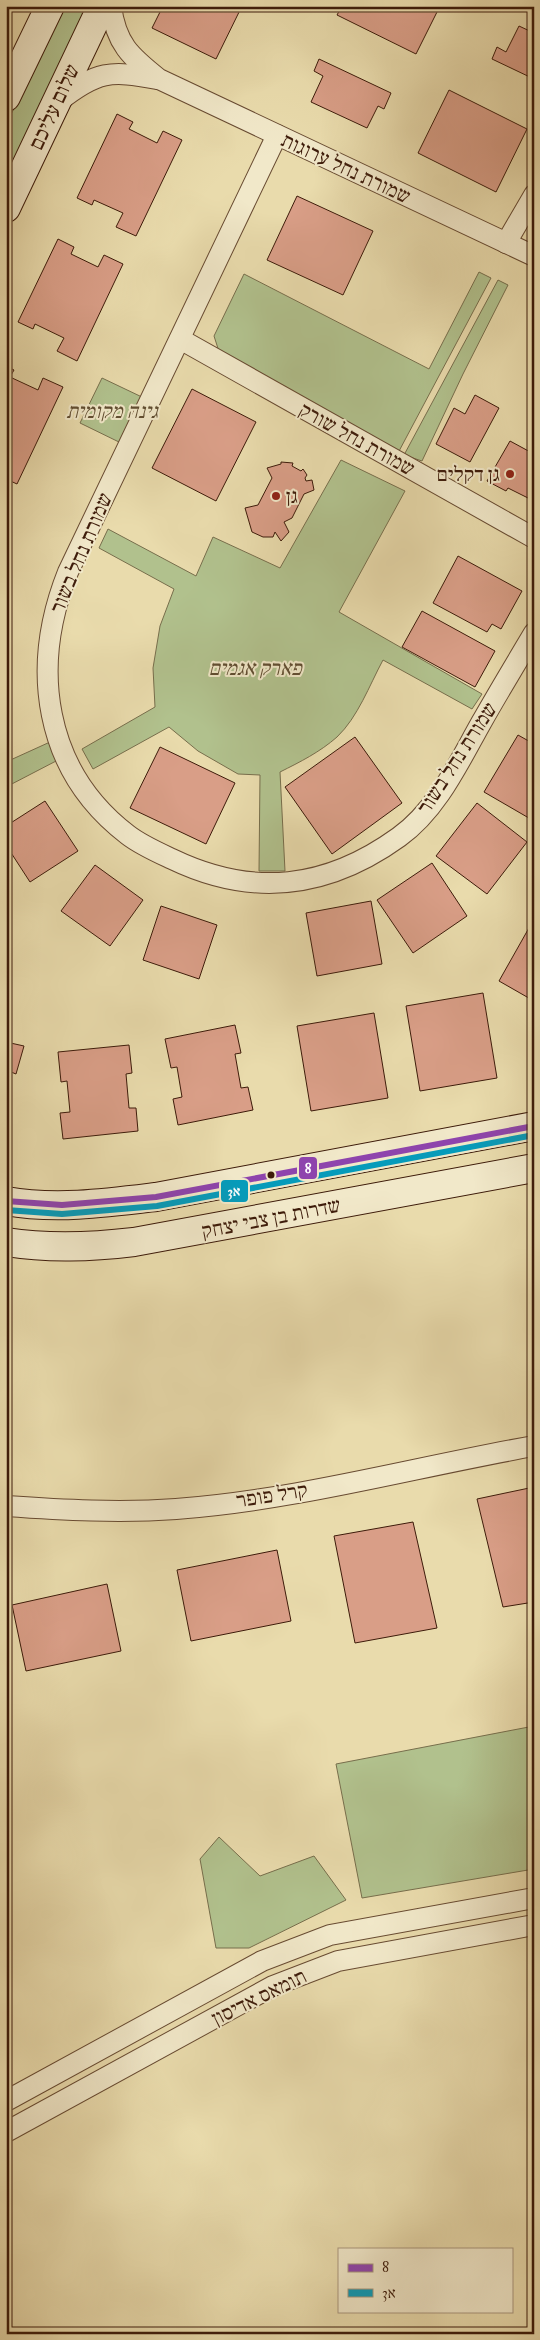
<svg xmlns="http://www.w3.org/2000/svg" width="540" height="2340" font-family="'IM FELL Double Pica','Frank Ruhl Libre',serif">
<rect width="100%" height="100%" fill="#e9dbac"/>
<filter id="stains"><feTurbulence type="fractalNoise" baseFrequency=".004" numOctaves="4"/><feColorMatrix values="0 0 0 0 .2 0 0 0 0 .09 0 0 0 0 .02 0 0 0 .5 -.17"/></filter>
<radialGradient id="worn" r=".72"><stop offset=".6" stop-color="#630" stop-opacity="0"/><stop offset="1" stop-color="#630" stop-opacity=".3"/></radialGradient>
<g fill="#b1c18d" stroke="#776e4c">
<polygon points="63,6 89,6 6,180 6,125"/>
<polygon points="479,272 491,278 398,453 222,361 214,336 244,274 429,369"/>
<polygon points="498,280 508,285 463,374 422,461 404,455"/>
<polygon points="102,378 144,398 121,443 80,423"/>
<path d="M 341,460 L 405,491 L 339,612 L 482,694 L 472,709 L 383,660 C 369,686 358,717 337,737 C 320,752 300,762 280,772 L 285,871 L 259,871 L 260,775 L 238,774 L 198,751 L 169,727 L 93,769 L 82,749 L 155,707 L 153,668 L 160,626 L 174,589 L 99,548 L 108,529 L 196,576 L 213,537 L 280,568 Z"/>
<polygon points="50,742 58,760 6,787 6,762"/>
<polygon points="534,1726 534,1869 362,1898 336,1764"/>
<polygon points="219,1837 260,1876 314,1856 346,1900 249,1948 216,1948 200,1859"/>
</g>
<g fill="#d99e87" stroke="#3d1b0a">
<polygon points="163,6 242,6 216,59 152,28"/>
<polygon points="342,6 440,6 416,54 337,15"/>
<polygon points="519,26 534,33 534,79 492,59 497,47 506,52"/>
<polygon points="319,59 391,93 384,109 378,106 367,128 311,102 323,76 314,71"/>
<polygon points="449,90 527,129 496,192 418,153"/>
<polygon points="117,114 133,122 129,129 157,143 163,131 182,140 136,236 116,227 123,213 94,200 92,205 77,198"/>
<polygon points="297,196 373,231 343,295 267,260"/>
<polygon points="58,239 74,247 71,254 98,267 104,255 123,264 77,361 57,351 64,338 35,324 33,329 18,322"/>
<polygon points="6,366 14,370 10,377 38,390 43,378 63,387 17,484 6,479"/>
<polygon points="192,389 256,422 216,501 152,468"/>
<polygon points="475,395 499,408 470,462 436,444 454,408 465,414"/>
<polygon points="510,441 534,454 534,501 508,488 506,491 487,481"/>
<polygon points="281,462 293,463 292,466 301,471 303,469 307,475 305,478 306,481 312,480 314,490 304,494 292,518 284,522 289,532 281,541 275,532 273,537 263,537 252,532 245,508 258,505 272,478 267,468 281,464"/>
<polygon points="458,556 522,591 501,629 492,624 487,632 433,603"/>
<polygon points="422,611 495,651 475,687 402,647"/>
<polygon points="518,735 534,744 534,821 484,792"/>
<polygon points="355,737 402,803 332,854 285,787"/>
<polygon points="160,747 235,783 206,844 130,808"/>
<polygon points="45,801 78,851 30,882 6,845 6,826"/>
<polygon points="477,803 527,842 487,894 436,856"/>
<polygon points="432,863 467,916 413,953 377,900"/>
<polygon points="95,865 143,900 110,946 61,911"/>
<polygon points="371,901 382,964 317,976 306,913"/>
<polygon points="161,906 217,925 199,979 143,960"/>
<polygon points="534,919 534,1001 499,981"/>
<polygon points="483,993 497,1078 420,1091 406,1006"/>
<polygon points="374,1013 388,1098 311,1111 297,1026"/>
<polygon points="235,1025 241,1053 235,1054 241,1088 248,1087 253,1110 178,1125 173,1099 182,1097 177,1067 171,1068 165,1039"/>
<polygon points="6,1042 24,1046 16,1074 11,1072 6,1089"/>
<polygon points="129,1045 132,1073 126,1074 129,1108 136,1108 138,1131 63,1139 60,1113 70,1112 67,1081 61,1082 58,1052"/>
<polygon points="534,1487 534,1602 503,1607 477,1499"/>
<polygon points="413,1522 437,1628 355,1643 334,1536"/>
<polygon points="277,1550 291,1621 191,1641 177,1570"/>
<polygon points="107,1584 121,1651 26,1671 12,1605"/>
</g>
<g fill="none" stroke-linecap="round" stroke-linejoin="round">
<g stroke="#684b32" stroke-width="22">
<g id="minor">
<path d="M 111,6 C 116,44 130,56 159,79 L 534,256"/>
<path d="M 59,101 C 97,71 110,70 157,79"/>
<path d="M 277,135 L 68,572 C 30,667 43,770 128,835 C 141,845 157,852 172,859 C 253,898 327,889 399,837 C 437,810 459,762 481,723 C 498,693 516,663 534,633"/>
<polyline points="506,243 534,195"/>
<polyline points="180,339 534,538"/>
<path d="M 6,1506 C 63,1510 120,1513 176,1509 C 297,1500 415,1467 534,1446"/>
<polyline points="6,2101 262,1961 330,1935 534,1898"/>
<polyline points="6,2132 273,1986 338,1961 534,1925"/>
</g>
</g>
<g stroke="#3d1b0a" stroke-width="30">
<g id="secondary">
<polyline points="6,97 50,6"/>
<polyline points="6,208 102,6"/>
<path d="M 6,1201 C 55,1210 107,1203 156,1197 L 534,1126"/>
<path d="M 6,1242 C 50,1249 91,1247 134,1242 L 534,1168"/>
</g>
</g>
<use href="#minor" stroke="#f1e8c9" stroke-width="20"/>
<use href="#secondary" stroke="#f1e8c9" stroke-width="28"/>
<g stroke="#f1e8c9" stroke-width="10">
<polyline id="bus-1" points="6,1201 62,1205 156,1197 534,1126"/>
</g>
<g stroke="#f1e8c9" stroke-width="10">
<polyline id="bus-2" points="6,1210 62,1214 157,1206 534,1135"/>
</g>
<use href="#bus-1" stroke="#8e44ad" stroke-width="6"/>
<use href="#bus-2" stroke="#069bba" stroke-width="6"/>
</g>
<g fill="#8f2418" stroke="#f1e8c9" stroke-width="2">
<circle cx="510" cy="474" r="5"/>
<circle cx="276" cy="496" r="5"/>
</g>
<circle fill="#3d1b0a" stroke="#f1e8c9" stroke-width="2" cx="271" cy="1175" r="4.5"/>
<g text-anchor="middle" stroke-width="4" stroke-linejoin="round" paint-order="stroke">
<g font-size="21" fill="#3d1b0a" stroke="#f1e8c9">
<text transform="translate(54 107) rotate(-65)" y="7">שלום עליכם</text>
<text transform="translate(346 168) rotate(25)" y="7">שמורת נחל ערוגות</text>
<text transform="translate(357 439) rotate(29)" y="7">שמורת נחל שורק</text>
<text transform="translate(81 553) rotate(-67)" y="7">שמורת נחל בשור</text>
<text transform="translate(457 758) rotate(-57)" y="7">שמורת נחל בשור</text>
<text transform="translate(271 1218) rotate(-11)" y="7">שדרות בן צבי יצחק</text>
<text transform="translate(272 1495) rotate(-9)" y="7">קרל פופר</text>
<text transform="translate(259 1997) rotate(-26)" y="7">תומאס אדיסון</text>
</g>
<g font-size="21" font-style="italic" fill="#604d31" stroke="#f1e8c9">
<text x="112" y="418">גינה מקומית</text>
<text x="255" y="675">פארק אגמים</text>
</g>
<g font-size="21" fill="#3d1b0a" stroke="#f1e8c9" text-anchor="end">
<text x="500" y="481">גן דקלים</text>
<text x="286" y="503" text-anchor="start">גן</text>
</g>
</g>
<g stroke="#f1e8c9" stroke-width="2">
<rect x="298" y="1156" width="20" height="24" rx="5" fill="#8e44ad"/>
<rect x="220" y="1179" width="29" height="24" rx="5" fill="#069bba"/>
</g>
<g font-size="14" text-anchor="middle" font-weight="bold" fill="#fff">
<text x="308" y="1173">8</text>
<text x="234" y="1196">3א</text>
</g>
<rect width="540" height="2340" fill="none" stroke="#e9dbac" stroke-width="25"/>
<rect x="8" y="8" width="525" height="2325" fill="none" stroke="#3d1b0a" stroke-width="2.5"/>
<rect x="12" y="12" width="515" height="2315" fill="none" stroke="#3d1b0a"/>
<rect x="338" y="2248" width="175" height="65" fill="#f1e8c9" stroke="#a9967d"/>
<rect x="348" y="2264" width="25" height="8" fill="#8e44ad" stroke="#a9967d"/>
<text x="382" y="2272" font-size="15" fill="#3d1b0a">8</text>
<rect x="348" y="2289" width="25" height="8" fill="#069bba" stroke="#a9967d"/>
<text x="382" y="2298" font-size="15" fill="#3d1b0a">3א</text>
<rect width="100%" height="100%" filter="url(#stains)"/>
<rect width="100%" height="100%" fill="url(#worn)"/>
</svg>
